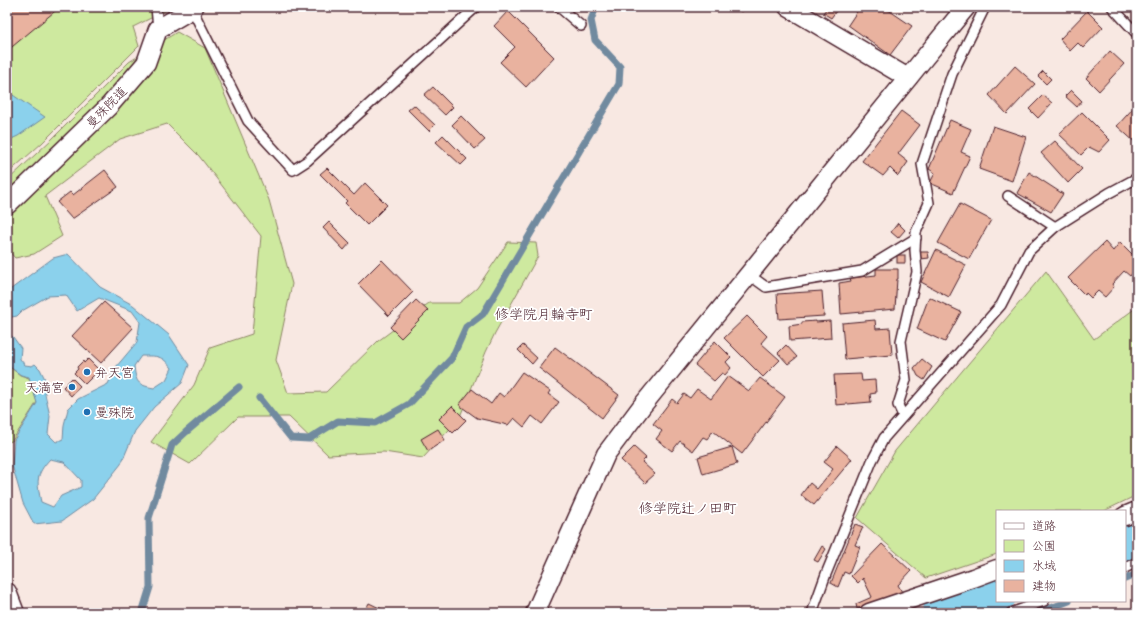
<svg xmlns="http://www.w3.org/2000/svg" width="1144" height="620" font-family="'Balsamiq Sans','Klee One',sans-serif">
<rect width="100%" height="100%" fill="#f8e8e2"/>
<filter id="ink" filterUnits="userSpaceOnUse"><feTurbulence type="fractalNoise" baseFrequency=".025" numOctaves="2"/><feDisplacementMap in="SourceGraphic" scale="8" xChannelSelector="R" yChannelSelector="G"/><feConvolveMatrix kernelMatrix="1 2 1 2 8 2 1 2 1" color-interpolation-filters="sRGB"/></filter>
<g filter="url(#ink)">
<g fill="#cee99f" stroke="#8c8465">
<polygon points="7,7 173,7 133,27 139,46 42,143 7,174"/>
<polygon points="177,32 205,48 269,200 292,284 276,360 288,393 326,392 378,341 429,303 459,303 477,288 508,242 536,243 538,256 495,333 486,352 459,419 423,458 384,452 328,455 289,417 238,417 190,464 151,442 194,385 210,348 252,334 261,236 199,156 167,124 120,139 45,196 62,236 34,254 15,258 7,249 7,181 52,139 129,62"/>
<polygon points="1046,271 1094,339 1137,307 1137,495 1104,511 997,511 997,554 926,578 857,518 895,451"/>
<polygon points="7,365 20,375 29,378 37,402 12,441 7,442"/>
</g>
<g fill="#8bd1ec" stroke="#718a9f" fill-rule="evenodd">
<polygon points="7,91 45,117 18,136 7,141"/>
<path d="M 68,254 L 100,287 L 133,305 L 169,335 L 189,365 L 182,383 L 154,407 L 135,431 L 121,464 L 93,499 L 62,521 L 34,524 L 23,503 L 12,465 L 14,440 L 37,403 L 29,377 L 21,375 L 7,365 L 7,333 L 13,337 L 21,348 L 20,359 L 25,365 L 32,366 L 35,364 L 40,369 L 45,379 L 45,394 L 50,416 L 48,434 L 56,442 L 63,439 L 64,425 L 68,409 L 78,399 L 108,384 L 116,367 L 137,342 L 140,322 L 132,311 L 99,298 L 77,311 L 66,295 L 48,296 L 22,311 L 17,316 L 7,318 L 7,292 L 53,258 ZM 141,356 C 158,356 161,355 172,368 L 166,380 L 154,388 C 137,385 136,382 134,366 ZM 50,459 L 64,462 L 81,480 L 81,487 L 61,496 L 53,507 L 41,502 C 37,482 35,475 50,459 Z"/>
</g>
<g fill="none" stroke-linecap="round" stroke-linejoin="round">
<g stroke="#718a9f" stroke-width="7">
<polyline points="259,398 291,438 309,439 338,421 375,423 409,404 452,358 466,327 483,314 619,84 620,67 595,40 591,20 596,7"/>
<polyline points="1125,579 1137,574"/>
<polyline points="142,613 150,587 149,518 172,445 186,432 239,387"/>
<polyline points="1038,613 1069,601"/>
</g>
<g stroke="#8bd1ec" stroke-width="41">
<polyline points="1125,541 1137,536"/>
<polyline points="943,613 997,593"/>
</g>
</g>
<g fill="#e9b29f" stroke="#4a1f2b">
<polygon points="7,7 60,7 7,51"/>
<polygon points="736,7 746,7 741,12"/>
<polygon points="826,7 839,7 831,18 823,13 827,8"/>
<polygon points="860,7 884,7 912,26 890,55 848,25"/>
<polygon points="1130,7 1137,7 1137,14"/>
<polygon points="508,11 554,57 526,87 500,62 515,47 494,26"/>
<polygon points="1087,11 1103,27 1083,48 1078,43 1070,51 1060,39"/>
<polygon points="1110,51 1124,64 1099,91 1086,78"/>
<polygon points="1015,66 1035,84 1007,114 989,95"/>
<polygon points="1043,71 1051,79 1046,84 1038,76"/>
<polygon points="433,87 453,107 445,115 424,95"/>
<polygon points="1071,90 1082,101 1077,107 1065,96"/>
<polygon points="1043,95 1052,103 1038,118 1029,109"/>
<polygon points="1137,104 1137,144 1117,126"/>
<polygon points="414,105 435,125 429,131 408,110"/>
<polygon points="901,111 920,125 898,154 908,162 898,176 890,168 883,176 862,161"/>
<polygon points="1082,112 1110,140 1099,152 1089,147 1081,155 1059,134"/>
<polygon points="461,116 485,140 475,149 452,125"/>
<polygon points="950,120 971,129 961,152 970,156 953,193 930,183 935,173 929,169"/>
<polygon points="993,126 1026,137 1012,181 979,169"/>
<polygon points="443,135 467,159 461,165 436,142"/>
<polygon points="1055,141 1082,169 1068,183 1041,153"/>
<polygon points="327,168 354,195 365,183 387,205 367,225 345,203 347,201 320,174"/>
<polygon points="105,170 118,187 72,219 57,202 70,192 73,195"/>
<polygon points="1029,172 1063,194 1051,212 1017,193"/>
<polygon points="960,204 991,220 969,259 938,243"/>
<polygon points="329,222 350,243 344,250 323,228"/>
<polygon points="898,223 905,230 898,238 891,232"/>
<polygon points="1105,242 1113,251 1120,242 1137,259 1137,268 1130,276 1124,271 1112,284 1114,287 1105,297 1098,291 1091,298 1086,293 1085,295 1068,278"/>
<polygon points="936,250 966,265 949,297 921,282"/>
<polygon points="920,252 928,252 929,258 921,259"/>
<rect x="897" y="255" width="8" height="8"/>
<polygon points="382,260 413,292 389,316 358,284"/>
<polygon points="876,269 898,269 898,279 897,279 895,309 841,314 839,283 851,281 850,278 876,275"/>
<polygon points="822,291 824,316 779,319 777,294"/>
<polygon points="929,297 961,312 945,342 917,329"/>
<polygon points="416,300 428,311 401,338 390,327"/>
<polygon points="104,302 133,328 101,363 72,336"/>
<polygon points="747,316 767,336 761,343 780,360 763,377 724,338"/>
<polygon points="875,320 876,329 890,328 892,355 845,359 842,323"/>
<polygon points="816,321 816,322 830,321 831,338 790,341 789,326 802,324 802,322"/>
<polygon points="715,341 731,357 726,362 731,368 725,375 722,373 714,381 695,365"/>
<polygon points="523,345 537,358 532,364 518,350"/>
<polygon points="786,345 797,357 788,364 778,353"/>
<polygon points="555,347 619,395 602,418 539,368"/>
<polygon points="88,359 99,370 85,384 74,373 78,369 77,367 83,361 84,363"/>
<polygon points="922,359 932,367 924,380 918,376 914,368"/>
<polygon points="522,372 550,391 548,394 559,402 542,424 532,416 524,427 514,418 508,425 477,418 459,405 472,389 491,404 499,393 504,397"/>
<polygon points="861,374 862,381 875,380 876,393 870,394 871,402 836,405 834,375"/>
<polygon points="728,376 749,391 760,378 785,397 742,454 713,431 707,439 703,437 693,451 680,441 672,451 656,439 662,431 653,424 672,399 677,403 684,394 690,398 697,389 711,399"/>
<polygon points="72,378 80,386 71,396 63,387"/>
<polygon points="452,406 466,420 453,433 439,419"/>
<polygon points="438,429 445,440 428,451 421,439"/>
<polygon points="837,446 852,459 814,505 801,495 810,483 817,489 833,469 824,462"/>
<polygon points="634,447 646,458 642,462 655,474 645,483 621,460"/>
<polygon points="732,447 737,464 703,474 698,457"/>
<polygon points="855,524 863,527 855,545 860,547 849,574 844,572 838,587 831,583"/>
<polygon points="882,544 911,571 898,585 902,592 857,609 856,604 872,597 863,578 858,583 851,576"/>
<polygon points="822,546 826,549 818,562 814,560"/>
<polygon points="369,603 390,613 364,613"/>
</g>
<g fill="none" stroke-linecap="round" stroke-linejoin="round">
<g stroke="#4a1f2b" stroke-width="12">
<g id="lane">
<polyline points="156,7 158,29"/>
<polyline points="559,7 581,26"/>
<polyline points="1112,7 1137,34"/>
<polyline points="192,9 248,121 293,170 307,161 476,7"/>
<polyline points="1008,196 1055,227"/>
<polyline points="748,274 766,287 862,271 916,238"/>
<polyline points="903,416 898,405 906,380 901,341 917,272 915,250 916,232 929,203 922,164 952,74 985,7"/>
<polyline points="1125,568 1137,562"/>
<polyline points="812,613 826,574 872,461 884,438 1001,305 1029,251 1055,227 1109,193 1137,178"/>
<polyline points="1011,613 1044,601"/>
</g>
</g>
<g stroke="#4a1f2b" stroke-width="21">
<g id="street">
<polyline points="788,7 908,78"/>
<polyline points="7,205 109,106 146,63 158,29 192,9 194,7"/>
<polyline points="1125,516 1137,511"/>
<polyline points="7,592 15,613"/>
<polyline points="535,613 606,454 642,406 921,62 966,7"/>
<polyline points="869,613 973,578 997,569"/>
</g>
</g>
<use href="#lane" stroke="#fff" stroke-width="9"/>
<use href="#street" stroke="#fff" stroke-width="18"/>
</g>
</g>
<g fill="#1f6fb2" stroke="#fff" stroke-width="1.5">
<circle cx="87" cy="372" r="4"/>
<circle cx="72" cy="387" r="4"/>
<circle cx="87" cy="412" r="4"/>
</g>
<g text-anchor="middle" stroke-width="3.5" stroke-linejoin="round" paint-order="stroke">
<g font-size="13" fill="#4a1f2b" stroke="#fff">
<text transform="translate(106 107) rotate(-46)" y="5">曼殊院道</text>
</g>
<g font-size="13" fill="#4a1f2b" stroke="#fff" text-anchor="start">
<text x="95" y="377">弁天宮</text>
<text x="64" y="392" text-anchor="end">天満宮</text>
<text x="95" y="417">曼殊院</text>
</g>
<g font-size="14" fill="#4a1f2b" stroke="#fff">
<text x="544" y="319">修学院月輪寺町</text>
<text x="688" y="513">修学院辻ノ田町</text>
</g>
</g>
<rect width="1144" height="620" fill="none" stroke="#fff" stroke-width="24"/>
<rect x="12" y="12" width="1120" height="596" fill="none" stroke="#4a1f2b" stroke-width="1.5" filter="url(#ink)"/>
<rect x="996" y="510" width="130" height="92" fill="#ffffff" stroke="#b7a5aa"/>
<rect x="1004" y="523" width="20" height="6" fill="#ffffff" stroke="#b7a5aa"/>
<text x="1032" y="530" font-size="12" fill="#4a1f2b">道路</text>
<rect x="1004" y="540" width="20" height="12" fill="#cee99f" stroke="#b7a5aa"/>
<text x="1032" y="550" font-size="12" fill="#4a1f2b">公園</text>
<rect x="1004" y="560" width="20" height="12" fill="#8bd1ec" stroke="#b7a5aa"/>
<text x="1032" y="570" font-size="12" fill="#4a1f2b">水域</text>
<rect x="1004" y="580" width="20" height="12" fill="#e9b29f" stroke="#b7a5aa"/>
<text x="1032" y="590" font-size="12" fill="#4a1f2b">建物</text>
</svg>
